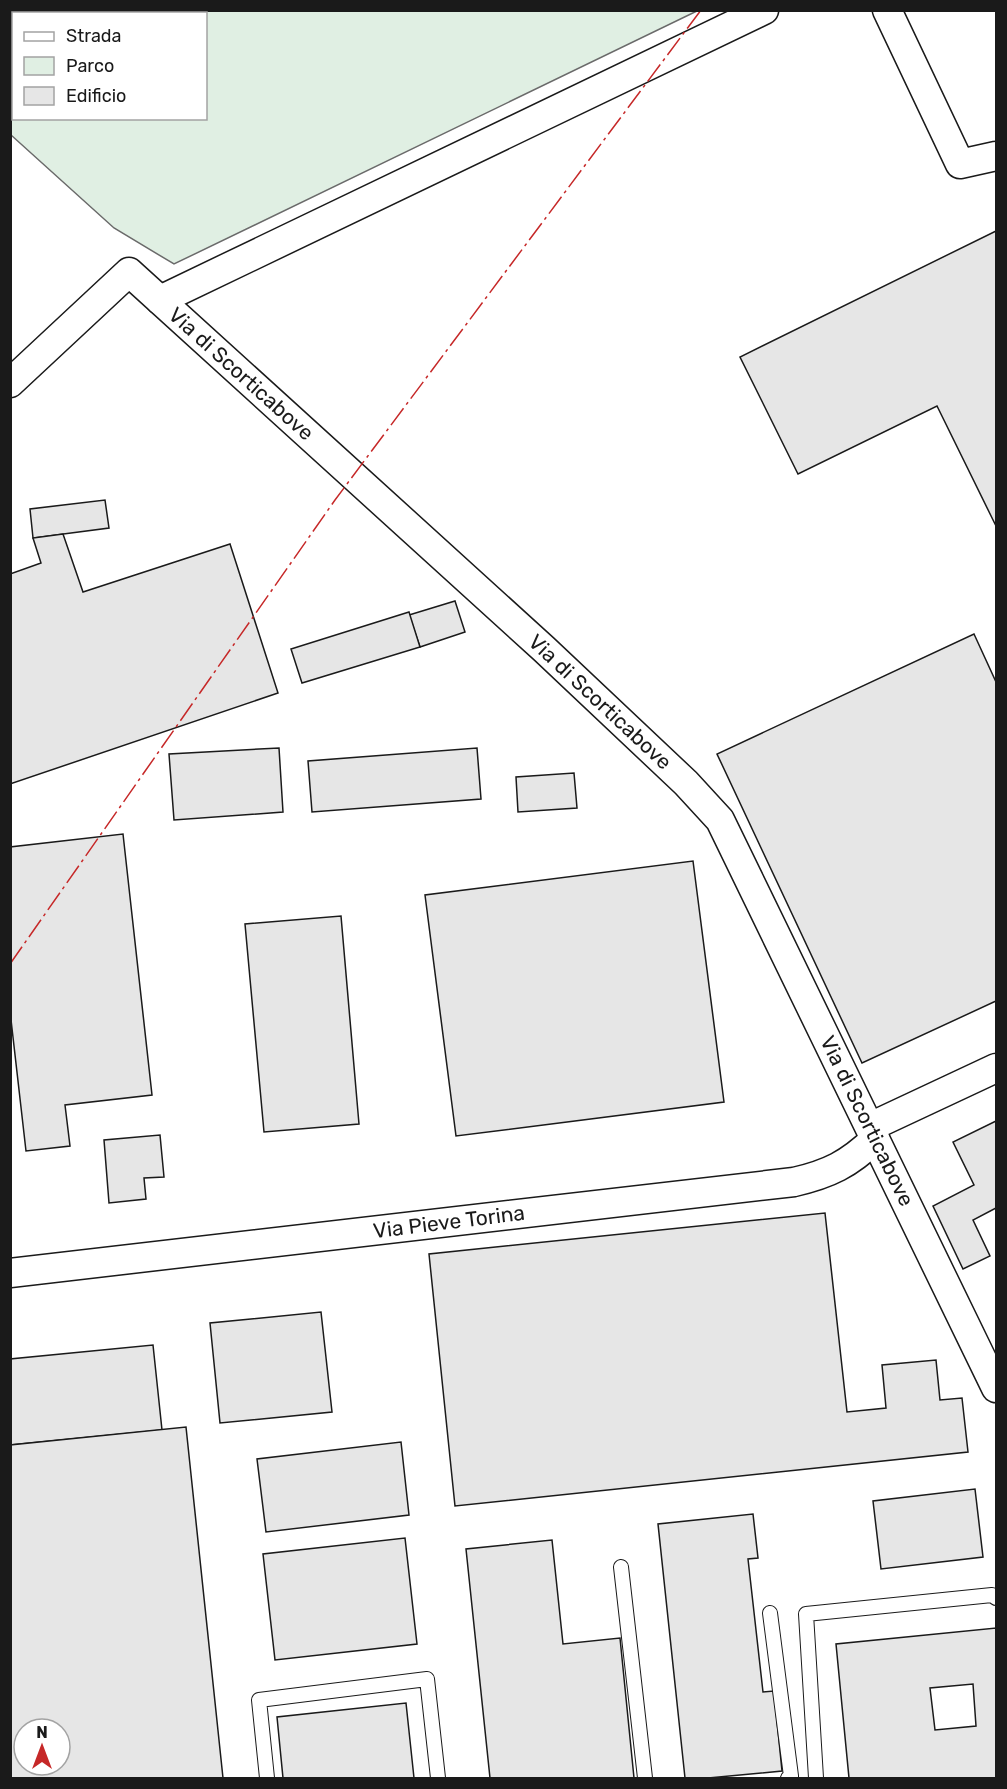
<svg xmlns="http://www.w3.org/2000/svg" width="1007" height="1789" font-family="Rubik,sans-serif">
<rect width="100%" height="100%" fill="#fff"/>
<path fill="#e0efe3" stroke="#6a6a6a" stroke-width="1.5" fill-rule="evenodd" d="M 11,10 L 697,10 L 697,11 L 174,264 L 114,228 L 11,135 ZM 14,14 L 206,14 L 206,118 L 14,118 Z"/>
<g fill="#e6e6e6" stroke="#1a1a1a" stroke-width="1.5" fill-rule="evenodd">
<polygon points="996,231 996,526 937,406 798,474 740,357"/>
<polygon points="105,500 109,528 33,538 30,509"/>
<polygon points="63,534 83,592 230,544 278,693 10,784 10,574 41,563 33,538"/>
<polygon points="455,601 465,632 420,647 409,615"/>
<polygon points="409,612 420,647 302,683 291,649"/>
<polygon points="974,634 996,682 996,1001 862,1063 717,754"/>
<polygon points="279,748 283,812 174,820 169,754"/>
<polygon points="477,748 481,799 312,812 308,761"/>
<polygon points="574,773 577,808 518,812 516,777"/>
<polygon points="123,834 152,1095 65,1105 70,1146 26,1151 10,1011 10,847"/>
<polygon points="693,861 724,1102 456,1136 425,895"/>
<polygon points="341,916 359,1124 264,1132 245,924"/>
<polygon points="996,1121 996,1208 973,1220 990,1256 963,1269 933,1206 974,1185 953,1142"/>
<polygon points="160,1135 164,1177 144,1178 146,1199 109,1203 104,1140"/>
<polygon points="825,1213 847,1412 886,1408 882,1365 936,1360 940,1400 962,1398 968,1452 455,1506 429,1254"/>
<polygon points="321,1312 332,1412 220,1423 210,1323"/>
<polygon points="153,1345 162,1430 10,1445 10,1359"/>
<path d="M 186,1427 L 223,1778 L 10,1778 L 10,1445 ZM 24,1729 L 60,1729 L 60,1765 L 24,1765 Z"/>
<polygon points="401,1442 409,1515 266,1532 257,1459"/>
<polygon points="975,1489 983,1557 881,1569 873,1501"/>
<polygon points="753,1514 758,1558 748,1559 763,1692 774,1691 782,1771 708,1778 685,1778 658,1524"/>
<polygon points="405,1538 417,1644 275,1660 263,1554"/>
<polygon points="552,1540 563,1644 620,1638 634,1778 490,1778 466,1549"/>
<path d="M 996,1628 L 996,1778 L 849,1778 L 836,1644 ZM 973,1684 L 976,1726 L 935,1730 L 930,1688 Z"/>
<polygon points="406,1703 414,1778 283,1778 277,1717"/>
</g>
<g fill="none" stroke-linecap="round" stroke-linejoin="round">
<g stroke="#1a1a1a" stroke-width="16">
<g id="service">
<polyline points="621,1567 645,1778"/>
<polyline points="770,1613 791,1776 788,1778"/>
<polyline points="267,1778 259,1700 427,1679 438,1778"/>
<polyline points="816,1778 806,1614 992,1595 996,1598"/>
</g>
</g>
<g stroke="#1a1a1a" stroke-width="31">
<g id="minor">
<polyline points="887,10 960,164 996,156"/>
<polyline points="160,300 764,10"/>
<polyline points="10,383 129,272 544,649 686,783 720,820 996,1388"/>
<polyline points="870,1127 996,1068"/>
<path d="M 10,1273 L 794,1182 C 829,1174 849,1164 875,1139"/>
</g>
</g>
<use href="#service" stroke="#fff" stroke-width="14"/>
<use href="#minor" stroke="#fff" stroke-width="28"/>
<polyline stroke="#c62828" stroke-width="1.5" stroke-dasharray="21 4.5 3 4.5" stroke-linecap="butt" points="10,964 335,500 701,10"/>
</g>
<g text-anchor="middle" stroke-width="4.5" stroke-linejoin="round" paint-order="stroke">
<g font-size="21" fill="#1a1a1a" stroke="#fff">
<text transform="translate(241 374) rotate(42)" y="7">Via di Scorticabove</text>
<text transform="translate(600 702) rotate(43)" y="7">Via di Scorticabove</text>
<text transform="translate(867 1121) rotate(64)" y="7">Via di Scorticabove</text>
<text transform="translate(449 1222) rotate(-7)" y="7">Via Pieve Torina</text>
</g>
</g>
<rect width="1007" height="1789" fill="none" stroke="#1a1a1a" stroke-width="24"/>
<rect x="12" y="12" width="195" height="108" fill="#ffffff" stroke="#a3a3a3" stroke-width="1.5"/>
<rect x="24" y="32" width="30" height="9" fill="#ffffff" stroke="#a3a3a3" stroke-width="1.5"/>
<text x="66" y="42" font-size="18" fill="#1a1a1a">Strada</text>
<rect x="24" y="57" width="30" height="18" fill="#e0efe3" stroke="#a3a3a3" stroke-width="1.5"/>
<text x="66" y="72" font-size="18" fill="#1a1a1a">Parco</text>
<rect x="24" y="87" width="30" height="18" fill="#e6e6e6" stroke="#a3a3a3" stroke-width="1.5"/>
<text x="66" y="102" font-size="18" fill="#1a1a1a">Edificio</text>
<g transform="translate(42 1747)"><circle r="28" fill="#ffffff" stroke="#a3a3a3" stroke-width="1.5"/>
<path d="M0-4.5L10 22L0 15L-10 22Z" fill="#c62828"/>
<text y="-9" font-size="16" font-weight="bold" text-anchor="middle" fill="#1a1a1a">N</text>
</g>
</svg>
